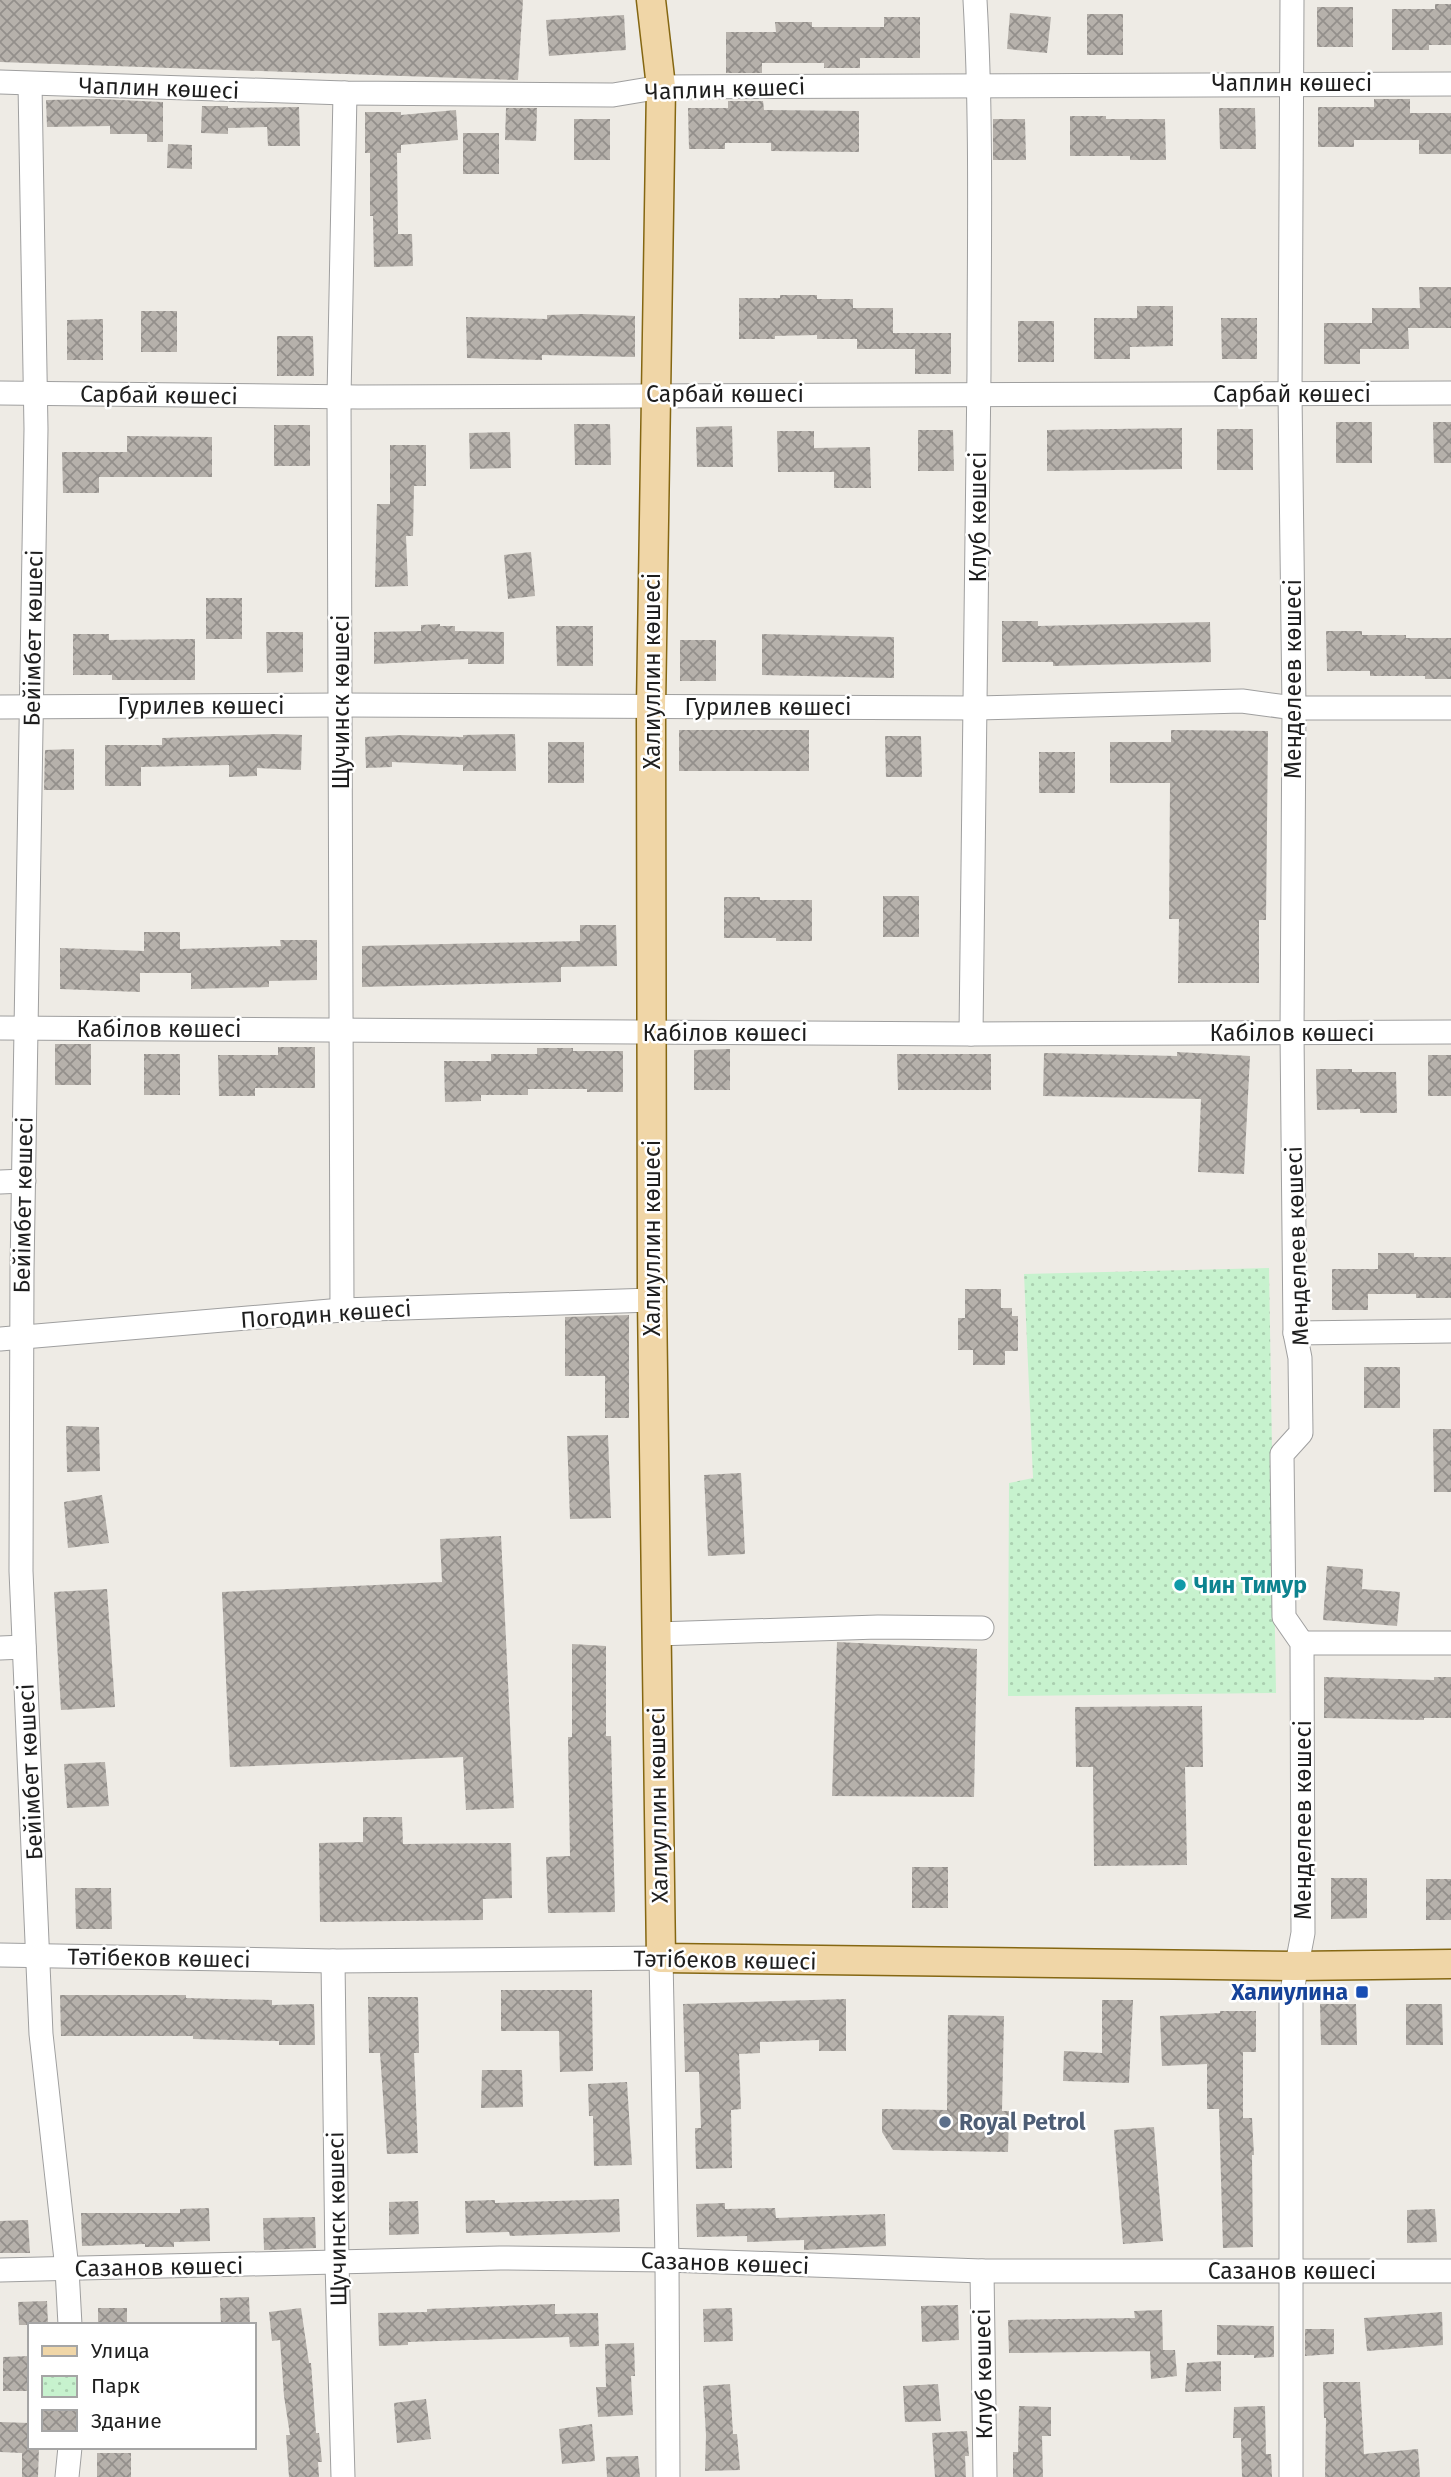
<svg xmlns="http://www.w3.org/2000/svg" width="1451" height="2477" font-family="'Fira Sans',sans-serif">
<defs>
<pattern id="park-dots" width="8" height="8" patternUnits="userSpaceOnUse" patternTransform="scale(1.75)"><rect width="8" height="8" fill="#c7f2ce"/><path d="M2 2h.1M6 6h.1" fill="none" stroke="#aacfb0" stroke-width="1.8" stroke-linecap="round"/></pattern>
<pattern id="building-cross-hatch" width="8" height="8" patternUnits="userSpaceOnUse" patternTransform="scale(1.75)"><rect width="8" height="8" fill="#b6b1ab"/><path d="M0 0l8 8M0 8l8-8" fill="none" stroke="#938f8b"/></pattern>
</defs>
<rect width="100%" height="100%" fill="#eeebe5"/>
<polygon fill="url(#park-dots)" points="1269,1268 1276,1693 1008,1696 1009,1483 1033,1478 1024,1274"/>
<g fill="url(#building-cross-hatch)">
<polygon points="0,0 523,0 518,80 0,62"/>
<polygon points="1435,4 1451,4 1451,45 1429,45 1429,50 1392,50 1392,9 1435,9"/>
<rect x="1317" y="7" width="36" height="40"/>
<polygon points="1010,13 1051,17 1047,53 1007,49"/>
<rect x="1087" y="14" width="36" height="41"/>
<polygon points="624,15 626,50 549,56 546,20"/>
<polygon points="884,17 920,17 920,58 860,58 860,68 824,68 824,63 762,63 762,73 726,73 726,32 776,32 775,22 812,22 812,27 884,27"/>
<polygon points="99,99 163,102 163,142 147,142 147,134 110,134 110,126 47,127 46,100"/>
<polygon points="1374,99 1410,99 1410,113 1451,113 1451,154 1419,154 1419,140 1354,140 1354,147 1318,147 1318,107 1374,107"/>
<polygon points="728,101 763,101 764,110 859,111 859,152 771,151 771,143 725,143 725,149 689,149 688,108 728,108"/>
<polygon points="202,106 228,106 228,108 299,107 300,146 268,146 267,127 228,128 228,134 201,133"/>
<polygon points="506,108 537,108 536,141 505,140"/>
<polygon points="1219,108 1255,108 1256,149 1220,149"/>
<polygon points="456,110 458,140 401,145 401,153 397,153 398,234 412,234 413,266 374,267 373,216 370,216 370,153 365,153 365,112 401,112 401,115"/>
<polygon points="1070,116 1106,116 1106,119 1165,119 1166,160 1130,160 1130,156 1070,156"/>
<rect x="574" y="119" width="36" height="41"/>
<polygon points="993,119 1025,119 1026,160 993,160"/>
<rect x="463" y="133" width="36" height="41"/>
<polygon points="168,144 192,145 192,169 167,168"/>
<polygon points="1419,287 1451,287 1451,328 1408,328 1409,349 1360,349 1360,364 1324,364 1324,323 1372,323 1372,308 1420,308"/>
<polygon points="780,295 817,295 817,299 853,299 853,308 893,308 893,333 951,333 951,374 915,374 915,349 857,349 857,339 817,339 817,335 775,336 775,339 739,339 739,298 780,298"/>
<polygon points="1137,306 1173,306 1173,346 1130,347 1130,359 1094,359 1094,318 1137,318"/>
<rect x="141" y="311" width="36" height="41"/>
<polygon points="583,314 635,316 635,357 542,355 542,360 467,358 466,317 547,319 547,315"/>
<polygon points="1221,318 1257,318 1257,359 1222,359"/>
<polygon points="103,319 103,360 67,360 67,320"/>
<rect x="1018" y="321" width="36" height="41"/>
<polygon points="277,336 313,336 314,376 277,376"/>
<rect x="1336" y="422" width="36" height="41"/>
<polygon points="1433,422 1451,422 1451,463 1434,463"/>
<polygon points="574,424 610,424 611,465 575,465"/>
<rect x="274" y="425" width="36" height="41"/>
<polygon points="732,426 733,467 697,467 696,427"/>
<polygon points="1182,428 1182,469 1047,471 1047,430"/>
<rect x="1217" y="429" width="36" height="41"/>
<polygon points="918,430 953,430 954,471 918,471"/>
<polygon points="777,431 814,431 814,448 870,447 871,488 834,488 834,472 778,472"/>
<polygon points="510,432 511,468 470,469 469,433"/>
<polygon points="127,436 212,437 212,477 99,477 99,493 63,493 62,452 127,452"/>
<polygon points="390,445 426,445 426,486 414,486 413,536 406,536 408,586 375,587 377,504 390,504"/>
<polygon points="531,552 535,596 508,599 504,555"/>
<rect x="206" y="598" width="36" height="41"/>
<polygon points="1002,621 1038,621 1038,626 1210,622 1211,662 1053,666 1053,662 1002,662"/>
<polygon points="440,624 440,626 455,626 455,631 504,632 504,664 468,664 468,659 374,664 374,632 421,631 421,625"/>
<polygon points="556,626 593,626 593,666 557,666"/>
<polygon points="1326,631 1362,631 1362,635 1406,635 1406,638 1451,638 1451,679 1425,679 1425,676 1370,676 1370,671 1327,671"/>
<polygon points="266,632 303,632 303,672 267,673"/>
<polygon points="73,634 109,634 109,640 195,639 195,680 112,680 112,675 73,675"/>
<polygon points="762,634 894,637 894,678 762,675"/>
<rect x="680" y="640" width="36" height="41"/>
<rect x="679" y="730" width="130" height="41"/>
<polygon points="1171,730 1268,731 1266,920 1259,920 1259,983 1178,983 1179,919 1169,919 1170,783 1110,783 1110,742 1171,742"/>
<polygon points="276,734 302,735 301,770 257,768 257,776 229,777 229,765 141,767 141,786 105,786 105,745 162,745 162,738"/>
<polygon points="515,734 516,771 463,771 463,765 392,762 392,767 366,768 365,737 401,735 463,737 463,735"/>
<polygon points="885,736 921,736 922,777 886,777"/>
<rect x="548" y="742" width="36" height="41"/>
<polygon points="74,749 74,790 44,790 45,750"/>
<rect x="1039" y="752" width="36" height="41"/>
<rect x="883" y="896" width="36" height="41"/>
<polygon points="724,897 760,897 760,900 812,900 812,941 776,941 776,938 724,938"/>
<polygon points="580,925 616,925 617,966 561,967 561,982 362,987 362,946 580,941"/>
<polygon points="144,932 180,932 180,949 281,946 280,940 317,940 317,980 269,981 269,987 191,989 191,973 140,973 140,992 60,989 60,948 144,951"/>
<rect x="55" y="1044" width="36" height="41"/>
<polygon points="278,1047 315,1047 315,1088 255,1088 255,1096 219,1096 218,1055 278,1055"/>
<polygon points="537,1048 573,1048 573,1051 623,1051 623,1092 587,1092 587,1089 528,1089 528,1095 481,1095 481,1101 445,1102 444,1061 491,1061 491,1054 537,1054"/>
<polygon points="730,1049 730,1090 694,1090 694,1050"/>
<polygon points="1177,1052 1250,1056 1244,1174 1198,1172 1201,1099 1043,1096 1044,1053 1177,1056"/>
<rect x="144" y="1054" width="36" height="41"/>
<polygon points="897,1054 991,1054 991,1090 898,1090"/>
<rect x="1428" y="1055" width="23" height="41"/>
<polygon points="1316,1069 1352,1069 1352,1072 1396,1072 1397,1113 1360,1113 1360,1109 1317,1110"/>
<polygon points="1378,1253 1414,1253 1414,1257 1451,1257 1451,1298 1416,1298 1416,1294 1368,1294 1368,1310 1332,1310 1332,1269 1378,1269"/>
<polygon points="965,1289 1001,1289 1001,1308 1012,1308 1012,1316 1018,1316 1018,1351 1005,1351 1005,1365 973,1365 973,1350 958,1350 958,1318 965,1318"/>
<polygon points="629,1315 629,1418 605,1418 605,1376 565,1376 565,1317"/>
<rect x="1364" y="1367" width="36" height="41"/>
<polygon points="66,1426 99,1427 100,1471 67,1472"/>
<polygon points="1433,1429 1451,1429 1451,1492 1434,1492"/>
<polygon points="608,1435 611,1518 570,1519 567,1436"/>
<polygon points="741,1473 745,1554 708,1556 704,1475"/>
<polygon points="102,1495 109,1543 68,1548 64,1502"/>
<polygon points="501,1536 514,1808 466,1810 463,1757 230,1767 222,1592 442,1582 440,1539"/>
<polygon points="1327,1566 1363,1569 1362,1589 1400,1592 1397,1626 1323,1620"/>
<polygon points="107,1589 115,1707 61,1710 54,1592"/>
<polygon points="837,1642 977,1649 974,1797 832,1796"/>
<polygon points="572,1644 606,1646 606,1736 611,1736 615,1912 548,1913 546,1857 570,1856 568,1737 572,1737"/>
<polygon points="1324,1677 1434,1680 1434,1677 1451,1677 1451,1718 1424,1718 1424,1720 1324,1718"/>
<polygon points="1202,1706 1203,1767 1185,1767 1187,1865 1094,1866 1093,1767 1076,1767 1075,1707"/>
<polygon points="105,1762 109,1806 67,1808 64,1764"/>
<polygon points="363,1817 402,1817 403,1844 511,1843 512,1898 483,1899 483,1920 320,1922 319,1843 363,1842"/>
<rect x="912" y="1867" width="36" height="41"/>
<polygon points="1331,1878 1367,1878 1367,1918 1331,1919"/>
<rect x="1426" y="1879" width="25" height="41"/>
<polygon points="75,1888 111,1888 112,1929 76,1929"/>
<polygon points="501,1990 592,1990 593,2071 560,2072 559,2031 501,2031"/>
<polygon points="60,1995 186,1995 186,1998 272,2000 272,2005 314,2004 315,2045 279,2045 279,2041 193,2039 193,2036 61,2036"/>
<polygon points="368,1997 418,1997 419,2053 414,2053 418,2153 387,2154 380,2053 369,2053"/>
<polygon points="846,1999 846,2051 819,2051 819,2040 760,2042 760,2053 739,2054 741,2109 731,2110 732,2168 696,2169 695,2128 701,2128 699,2072 685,2072 683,2004"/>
<polygon points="1102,2000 1133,2000 1129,2083 1063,2081 1064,2051 1102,2053"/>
<polygon points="1320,2004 1356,2004 1357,2045 1321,2045"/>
<polygon points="1406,2004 1442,2004 1443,2045 1406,2045"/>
<polygon points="1220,2011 1256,2011 1256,2052 1243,2052 1243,2118 1252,2118 1254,2155 1252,2155 1253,2247 1223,2248 1219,2109 1207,2109 1207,2064 1162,2066 1160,2016 1220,2013"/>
<polygon points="948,2015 1004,2016 1002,2111 1009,2111 1008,2152 893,2150 882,2132 882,2109 947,2110"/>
<polygon points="482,2070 522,2070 523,2107 481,2108"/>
<polygon points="627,2082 632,2165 594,2166 593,2116 589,2116 588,2084"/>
<polygon points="1154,2127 1163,2241 1123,2244 1114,2130"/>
<polygon points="619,2199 620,2232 510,2236 509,2232 466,2233 465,2201 495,2200 495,2203"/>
<polygon points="418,2201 419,2234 389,2235 389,2202"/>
<polygon points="725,2203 725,2209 775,2208 776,2218 885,2214 886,2246 804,2250 804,2240 747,2242 747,2236 697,2237 696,2204"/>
<polygon points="209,2208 210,2241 174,2242 174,2247 145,2247 145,2244 82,2246 81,2213 180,2213 180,2209"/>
<polygon points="1435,2209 1437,2242 1407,2243 1407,2210"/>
<polygon points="315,2217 316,2248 264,2250 263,2218"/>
<polygon points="28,2220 30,2253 0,2253 0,2221"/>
<polygon points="249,2297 250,2325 221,2325 220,2298"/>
<polygon points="47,2301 48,2325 19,2325 18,2302"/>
<polygon points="555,2304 555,2314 598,2313 599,2346 570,2347 569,2337 408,2342 408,2345 379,2346 378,2313 427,2312 427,2309"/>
<polygon points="958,2305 959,2340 922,2342 921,2306"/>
<rect x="98" y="2308" width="29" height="17"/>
<polygon points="301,2308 309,2363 311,2363 316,2433 319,2433 322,2462 318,2462 319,2477 289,2477 286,2435 290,2435 284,2396 280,2340 272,2341 269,2312"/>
<polygon points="732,2308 733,2341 704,2342 703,2309"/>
<polygon points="1162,2310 1163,2350 1175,2350 1177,2376 1151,2379 1150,2351 1155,2351 1009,2353 1008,2320 1135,2318 1134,2311"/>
<polygon points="1442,2312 1443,2345 1367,2351 1364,2318"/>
<polygon points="1217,2325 1274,2326 1274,2357 1254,2358 1254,2355 1217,2355"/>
<polygon points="1305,2329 1334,2329 1334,2354 1305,2356"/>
<polygon points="634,2343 635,2376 631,2376 633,2415 598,2417 596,2387 606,2387 605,2344"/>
<polygon points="30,2356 30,2391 3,2391 3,2357"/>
<polygon points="1221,2361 1221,2391 1185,2392 1187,2363"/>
<polygon points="1323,2382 1360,2382 1364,2454 1418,2449 1420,2477 1325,2477 1326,2418 1324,2418"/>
<polygon points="730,2384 733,2434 737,2434 740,2470 705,2471 706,2435 703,2386"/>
<polygon points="938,2384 941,2421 905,2422 903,2386"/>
<polygon points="426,2399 431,2439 397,2443 394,2403"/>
<polygon points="1019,2406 1051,2407 1051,2436 1042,2436 1043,2477 1013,2477 1013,2452 1018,2452"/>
<polygon points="1265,2406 1266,2454 1271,2454 1272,2477 1242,2477 1241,2438 1233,2438 1234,2407"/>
<polygon points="0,2422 30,2423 30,2447 39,2447 38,2477 22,2477 22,2453 0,2452"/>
<polygon points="592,2424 595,2461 562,2464 559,2429"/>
<polygon points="967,2431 969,2456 965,2456 966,2477 935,2477 932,2433"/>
<rect x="97" y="2453" width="34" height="24"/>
<polygon points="638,2456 640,2477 607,2477 606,2457"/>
</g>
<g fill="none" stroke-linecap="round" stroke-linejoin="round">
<g stroke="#9f9f9f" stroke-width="25">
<g id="minor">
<polyline points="0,82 345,93 613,95 661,87 1451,84"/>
<polyline points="30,84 36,429 22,1270 21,1571 41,2034 67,2269 70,2325"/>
<polyline points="0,393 358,397 1451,393"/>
<polyline points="0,707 342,705 977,708 1242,701 1294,708 1451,708"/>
<polyline points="0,1028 971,1034 1451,1032"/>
<path d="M 971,1034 C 975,813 978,592 979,371 C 979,247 982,124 975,0"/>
<polyline points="0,1182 24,1181"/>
<polyline points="342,1310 339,397 345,93"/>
<polyline points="1295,1333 1451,1331"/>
<polyline points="0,1339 342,1310 652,1300"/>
<polyline points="657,1634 878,1627 982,1628"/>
<polyline points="1302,1643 1451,1643"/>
<polyline points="0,1648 24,1647"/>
<polyline points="0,1955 333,1961 661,1958 667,2260 668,2477"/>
<polyline points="333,1961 337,2263 343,2477"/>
<polyline points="0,2270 500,2258 667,2260 982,2271 1451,2271"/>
<polyline points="982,2271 985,2477"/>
<polyline points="67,2477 70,2447"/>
<polyline points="1291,2477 1291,1996 1303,1933 1302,1643 1284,1617 1282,1454 1301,1433 1300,1358 1295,1333 1292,1033 1294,708 1290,394 1292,0"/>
</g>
</g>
<g stroke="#856712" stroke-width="31">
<polyline id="major" points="651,0 661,87 651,707 652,1300 661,1958 1295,1966 1451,1964"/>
</g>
<use href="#minor" stroke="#fff" stroke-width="23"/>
<use href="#major" stroke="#f0d6a7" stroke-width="28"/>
</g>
<circle fill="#0f9aa8" stroke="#fff" stroke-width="2.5" cx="1180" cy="1585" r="7"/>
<rect fill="#1a4fb4" stroke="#fff" stroke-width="2.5" x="1355" y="1985" width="14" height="14" rx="3.5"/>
<circle fill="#5c6f8a" stroke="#fff" stroke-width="2.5" cx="945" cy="2122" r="7"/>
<g text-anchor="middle" stroke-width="5" stroke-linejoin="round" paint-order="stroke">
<g font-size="23" fill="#1e1e1e" stroke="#fff">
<text x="1292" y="91">Чаплин көшесі</text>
<text transform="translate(159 88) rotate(2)" y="8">Чаплин көшесі</text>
<text transform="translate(725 89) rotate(-2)" y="8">Чаплин көшесі</text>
<text x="725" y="402">Сарбай көшесі</text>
<text x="1292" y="402">Сарбай көшесі</text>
<text transform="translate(159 395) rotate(1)" y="8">Сарбай көшесі</text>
<text transform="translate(978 517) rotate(-90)" y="8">Клуб көшесі</text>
<text transform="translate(33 638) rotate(-89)" y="8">Бейімбет көшесі</text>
<text transform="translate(652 671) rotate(-90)" y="8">Халиуллин көшесі</text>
<text transform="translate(1293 679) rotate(-90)" y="8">Менделеев көшесі</text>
<text transform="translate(341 702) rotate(-90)" y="8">Щучинск көшесі</text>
<text x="201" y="714">Гурилев көшесі</text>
<text x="768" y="715">Гурилев көшесі</text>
<text x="159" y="1037">Кабілов көшесі</text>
<text x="725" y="1041">Кабілов көшесі</text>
<text x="1292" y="1041">Кабілов көшесі</text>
<text transform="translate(23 1205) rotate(-89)" y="8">Бейімбет көшесі</text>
<text transform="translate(652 1238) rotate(-90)" y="8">Халиуллин көшесі</text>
<text transform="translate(1297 1246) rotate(-92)" y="8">Менделеев көшесі</text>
<text transform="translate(326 1314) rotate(-4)" y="8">Погодин көшесі</text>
<text transform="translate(30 1772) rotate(-93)" y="8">Бейімбет көшесі</text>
<text transform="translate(658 1805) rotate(-91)" y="8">Халиуллин көшесі</text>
<text transform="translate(1303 1820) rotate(-90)" y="8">Менделеев көшесі</text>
<text transform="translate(159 1958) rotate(1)" y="8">Тәтібеков көшесі</text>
<text transform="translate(725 1960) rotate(1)" y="8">Тәтібеков көшесі</text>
<text transform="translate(337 2219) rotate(-91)" y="8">Щучинск көшесі</text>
<text transform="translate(725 2263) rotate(2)" y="8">Сазанов көшесі</text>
<text transform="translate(159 2267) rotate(-1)" y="8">Сазанов көшесі</text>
<text x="1292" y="2279">Сазанов көшесі</text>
<text transform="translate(983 2374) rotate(-91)" y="8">Клуб көшесі</text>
</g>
<g font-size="23" font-weight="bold" fill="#0d838f" stroke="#fff" text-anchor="start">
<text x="1194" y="1593">Чин Тимур</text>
</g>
<g font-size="23" font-weight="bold" fill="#164399" stroke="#fff" text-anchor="end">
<text x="1348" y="2000">Халиулина</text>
</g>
<g font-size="23" font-weight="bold" fill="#4e5e75" stroke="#fff" text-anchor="start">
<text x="959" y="2130">Royal Petrol</text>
</g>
</g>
<rect x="28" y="2323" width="228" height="126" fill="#ffffff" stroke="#a5a5a5" stroke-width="2"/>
<rect x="42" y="2346" width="35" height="10" fill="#f0d6a7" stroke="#a5a5a5" stroke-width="2"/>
<text x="91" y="2358" font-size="21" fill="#1e1e1e">Улица</text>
<rect x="42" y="2376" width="35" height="21" fill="url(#park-dots)" stroke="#a5a5a5" stroke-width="2"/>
<text x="91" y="2393" font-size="21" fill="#1e1e1e">Парк</text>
<rect x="42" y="2410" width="35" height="21" fill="url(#building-cross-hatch)" stroke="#a5a5a5" stroke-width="2"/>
<text x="91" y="2428" font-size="21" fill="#1e1e1e">Здание</text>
</svg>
